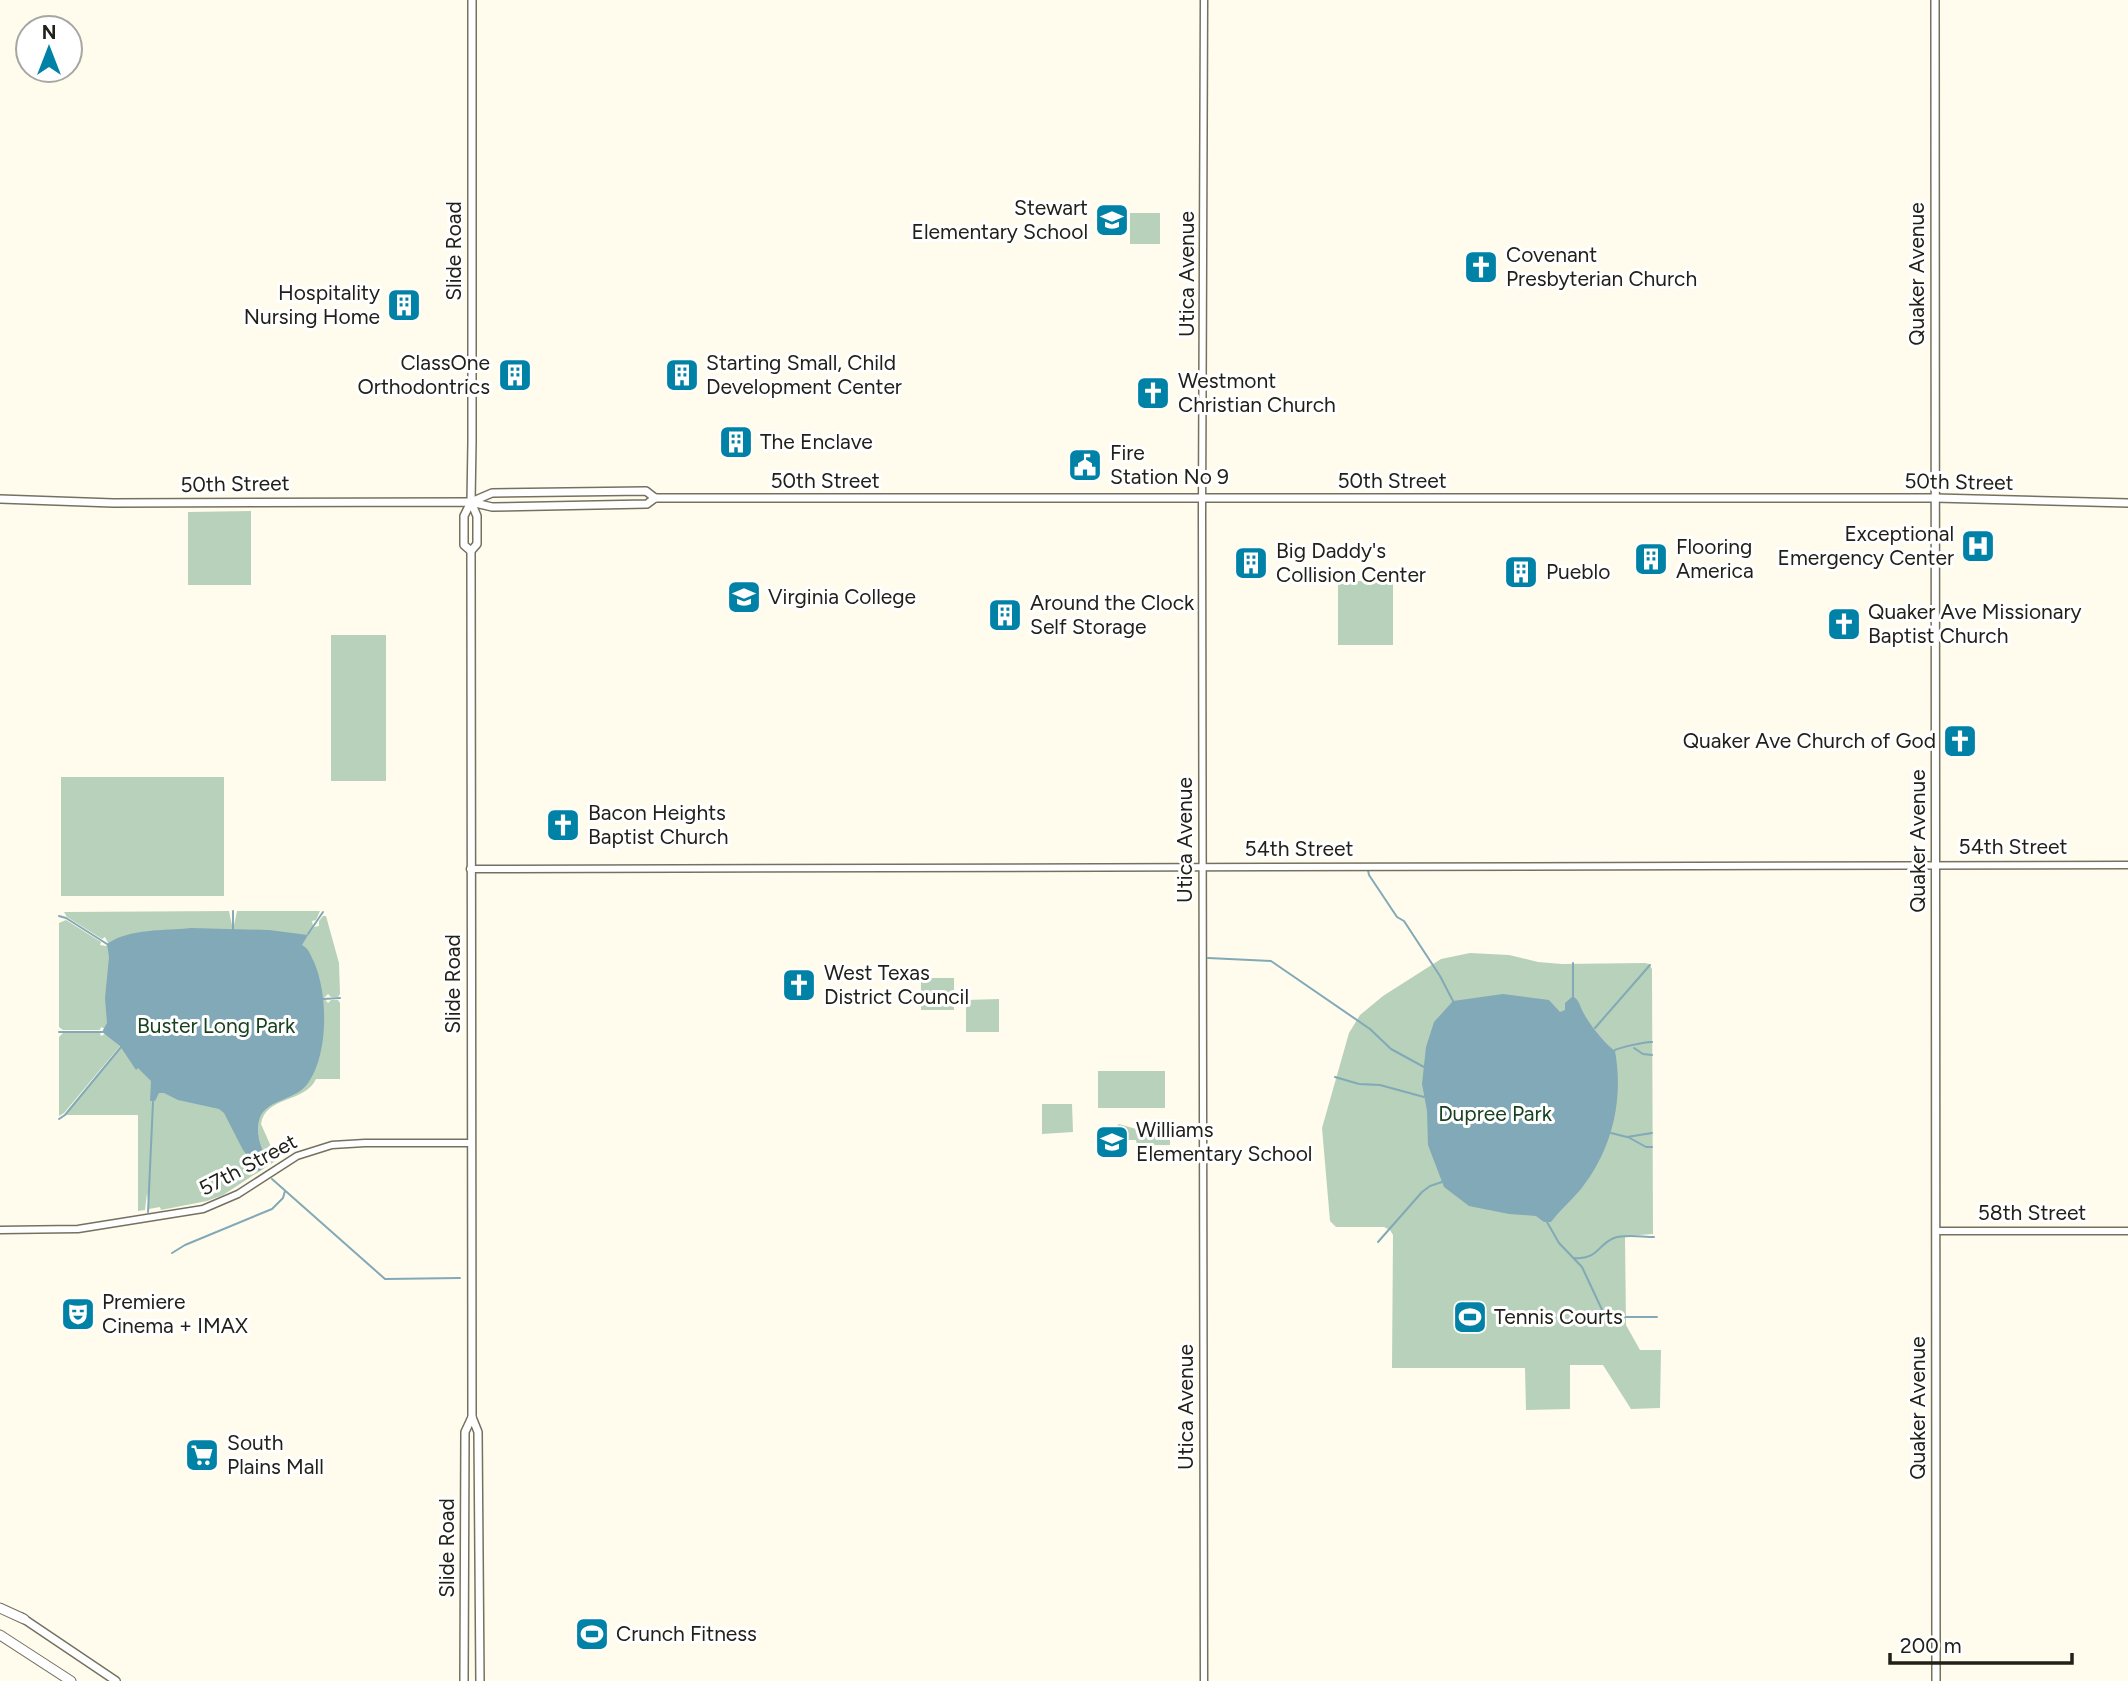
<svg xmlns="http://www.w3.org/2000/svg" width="2128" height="1681" font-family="Figtree,sans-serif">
<rect width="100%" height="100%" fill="#fffced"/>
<g fill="#b8d1ba">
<rect x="1130" y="213" width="30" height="31"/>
<polygon points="251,511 251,585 188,585 188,512"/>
<rect x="1338" y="581" width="55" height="64"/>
<rect x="331" y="635" width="55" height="146"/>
<rect x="61" y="777" width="163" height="119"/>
<path d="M 229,911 L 233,930 L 237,911 L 320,911 L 316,920 L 312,921 L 313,926 L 309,934 L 314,927 L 319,926 L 319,921 L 323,916 L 326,916 L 339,963 L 340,994 L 338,997 L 331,997 L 328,994 L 324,998 L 328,1003 L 331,1000 L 338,1000 L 340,1003 L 340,1079 L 316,1079 C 305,1103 265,1096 261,1124 L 277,1160 L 223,1195 L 207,1201 L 161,1210 L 160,1207 L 149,1209 L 147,1193 L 145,1210 L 138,1211 L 138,1115 L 66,1115 L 121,1048 L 120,1046 L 64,1113 L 59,1116 L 59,1037 L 63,1033 L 100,1033 L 101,1036 L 105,1034 L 105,1029 L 101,1027 L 100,1030 L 63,1030 L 59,1027 L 59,923 L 66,920 L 101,942 L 100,945 L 106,946 L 108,943 L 105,937 L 102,939 L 67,917 L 64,912 Z"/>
<polygon points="1470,953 1509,955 1538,962 1562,964 1645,963 1649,964 1652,969 1653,1234 1625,1236 1626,1325 1640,1350 1661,1350 1660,1408 1631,1409 1603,1365 1570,1365 1570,1409 1526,1410 1525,1368 1392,1368 1393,1235 1390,1230 1384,1227 1336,1227 1330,1221 1322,1128 1349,1033 1360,1015 1383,996 1441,959"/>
<rect x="921" y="978" width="33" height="32"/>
<polygon points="999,999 999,1032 966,1032 966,1000"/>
<rect x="1098" y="1071" width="67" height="37"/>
<polygon points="1042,1104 1072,1104 1073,1132 1042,1134"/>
<polygon points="1119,1124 1136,1129 1170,1129 1170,1145 1137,1145 1136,1140 1115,1140 1113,1129"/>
</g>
<g fill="#82a9b7">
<path d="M 191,928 L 269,930 L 308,935 L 302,945 C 309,949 310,954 314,962 C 328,994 329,1053 308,1083 C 297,1100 268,1099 260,1117 C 254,1134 262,1150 269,1164 L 259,1171 L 243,1150 L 224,1113 L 219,1109 L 178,1100 L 164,1093 L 159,1093 L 155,1101 L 150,1101 L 151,1081 L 138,1068 L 136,1070 L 120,1046 L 102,1032 L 107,1023 L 105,998 L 109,957 L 107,944 C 130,928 164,931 191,928 Z"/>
<path d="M 1503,994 L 1549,1000 L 1560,1012 L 1565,1010 L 1565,1003 L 1573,996 C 1579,1001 1579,1003 1582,1010 C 1588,1023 1604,1043 1615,1051 C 1624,1100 1612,1150 1581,1189 C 1571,1201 1560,1210 1551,1222 L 1544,1222 L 1536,1216 L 1509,1214 L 1469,1206 L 1444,1187 L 1428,1145 L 1427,1111 L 1422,1084 L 1426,1047 L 1434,1022 L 1453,1001 Z"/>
</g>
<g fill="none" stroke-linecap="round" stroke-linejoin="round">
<g stroke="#82a9b7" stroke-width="2">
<polyline points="1368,870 1369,875 1397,917 1404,921 1440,976 1453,1001"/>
<polyline points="233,911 233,930"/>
<polyline points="59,916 66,918 107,944"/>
<polyline points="308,934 323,912"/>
<polyline points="1208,958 1271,961 1370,1029 1391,1049 1424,1067"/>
<polyline points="1573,963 1573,996"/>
<polyline points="323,999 340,998"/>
<polyline points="1595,1028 1650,965"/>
<polyline points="59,1032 102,1032"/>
<polyline points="1634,1048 1643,1054 1652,1055"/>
<path d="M 1615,1050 C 1619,1048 1647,1041 1652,1042"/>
<polyline points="1335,1077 1359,1084 1380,1085 1424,1097"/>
<polyline points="59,1119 65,1115 121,1047"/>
<polyline points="1611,1133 1627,1137 1652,1133"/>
<polyline points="1628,1137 1646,1147 1652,1147"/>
<polyline points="272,1179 385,1279 460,1278"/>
<polyline points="148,1212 153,1102"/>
<polyline points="1547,1222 1559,1243 1582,1267 1604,1314 1609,1317 1657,1317"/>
<polyline points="1378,1242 1422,1192 1430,1186 1442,1182"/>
<polyline points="172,1253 185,1245 272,1209 283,1198 285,1191"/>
<path d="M 1574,1258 C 1598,1260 1597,1245 1614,1238 C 1625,1234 1642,1237 1654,1237"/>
</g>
<g stroke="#757160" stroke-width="9">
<g id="tertiary">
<polyline points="470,869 2128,865"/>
<polyline points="0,1230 78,1229 203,1209 238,1194 297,1156 332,1145 365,1143 471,1143"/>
<polyline points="1936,1231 2128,1231"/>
<polyline points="1204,1681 1202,515 1204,0"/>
</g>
</g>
<g stroke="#757160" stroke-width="10">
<g id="secondary">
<polyline points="1935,0 1936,1681"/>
<polyline points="0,499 113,503 471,502 492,507 647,504 655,498 1935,498 2128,503"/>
<polyline points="471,502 477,516 477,544 471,551 472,1417 478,1432 480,1681"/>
<polyline points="471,502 492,493 646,491 655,498"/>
<polyline points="471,551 464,545 464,516 471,502 472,442 472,0"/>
<polyline points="21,1617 116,1681"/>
<polyline points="464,1681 465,1432 472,1417"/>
</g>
</g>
<g stroke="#757160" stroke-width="11">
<g id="motorway">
<polyline points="0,1608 24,1619"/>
<polyline points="0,1635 71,1681"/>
</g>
</g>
<use href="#tertiary" stroke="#fff" stroke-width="6"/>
<use href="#secondary" stroke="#fff" stroke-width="7"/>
<use href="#motorway" stroke="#fff" stroke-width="9"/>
</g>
<defs>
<g id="school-square" transform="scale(1.75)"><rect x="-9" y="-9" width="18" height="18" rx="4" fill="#0081a6" stroke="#fff"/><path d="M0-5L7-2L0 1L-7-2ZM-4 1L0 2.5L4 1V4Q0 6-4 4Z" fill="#fff"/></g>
<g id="church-square" transform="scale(1.75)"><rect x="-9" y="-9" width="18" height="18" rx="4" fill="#0081a6" stroke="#fff"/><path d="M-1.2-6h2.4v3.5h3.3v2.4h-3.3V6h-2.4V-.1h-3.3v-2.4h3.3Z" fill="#fff"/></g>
<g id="building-square" transform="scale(1.75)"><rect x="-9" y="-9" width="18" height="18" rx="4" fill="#0081a6" stroke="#fff"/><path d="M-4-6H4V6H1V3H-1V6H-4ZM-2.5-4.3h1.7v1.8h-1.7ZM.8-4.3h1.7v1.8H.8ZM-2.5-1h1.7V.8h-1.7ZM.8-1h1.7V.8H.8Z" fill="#fff"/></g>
<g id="civic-square" transform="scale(1.75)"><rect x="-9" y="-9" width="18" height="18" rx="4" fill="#0081a6" stroke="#fff"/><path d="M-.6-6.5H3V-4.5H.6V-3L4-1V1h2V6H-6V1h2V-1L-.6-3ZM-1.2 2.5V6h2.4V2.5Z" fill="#fff"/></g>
<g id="hospital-square" transform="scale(1.75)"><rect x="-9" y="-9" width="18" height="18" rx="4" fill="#0081a6" stroke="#fff"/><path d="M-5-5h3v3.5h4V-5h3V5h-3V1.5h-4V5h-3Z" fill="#fff"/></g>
<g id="university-square" transform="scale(1.75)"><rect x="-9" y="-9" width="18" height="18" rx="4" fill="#0081a6" stroke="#fff"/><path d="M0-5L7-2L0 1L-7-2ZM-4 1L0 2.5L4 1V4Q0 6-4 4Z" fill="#fff"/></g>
<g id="theatre-square" transform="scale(1.75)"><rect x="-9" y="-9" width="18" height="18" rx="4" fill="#0081a6" stroke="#fff"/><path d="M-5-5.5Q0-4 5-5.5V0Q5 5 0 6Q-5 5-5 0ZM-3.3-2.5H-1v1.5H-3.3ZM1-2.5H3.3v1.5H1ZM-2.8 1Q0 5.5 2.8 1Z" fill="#fff"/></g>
<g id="stadium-square" transform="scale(1.75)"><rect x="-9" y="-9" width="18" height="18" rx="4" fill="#0081a6" stroke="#fff"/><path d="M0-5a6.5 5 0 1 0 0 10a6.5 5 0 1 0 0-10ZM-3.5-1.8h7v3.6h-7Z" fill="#fff"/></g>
<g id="supermarket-square" transform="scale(1.75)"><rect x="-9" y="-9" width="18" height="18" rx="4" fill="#0081a6" stroke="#fff"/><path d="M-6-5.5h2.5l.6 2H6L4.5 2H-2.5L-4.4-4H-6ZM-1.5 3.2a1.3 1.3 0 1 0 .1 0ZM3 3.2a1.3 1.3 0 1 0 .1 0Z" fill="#fff"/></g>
</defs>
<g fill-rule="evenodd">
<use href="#school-square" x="1112" y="220"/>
<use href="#church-square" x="1481" y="267"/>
<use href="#building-square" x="404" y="305"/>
<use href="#building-square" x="515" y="375"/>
<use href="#building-square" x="682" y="375"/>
<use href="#church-square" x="1153" y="393"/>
<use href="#building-square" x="736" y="442"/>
<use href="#civic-square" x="1085" y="465"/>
<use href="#hospital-square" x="1978" y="546"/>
<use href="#building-square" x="1651" y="559"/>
<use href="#building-square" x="1251" y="563"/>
<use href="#building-square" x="1521" y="572"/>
<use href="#university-square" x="744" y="597"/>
<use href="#building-square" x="1005" y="615"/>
<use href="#church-square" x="1844" y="624"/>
<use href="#church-square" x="1960" y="741"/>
<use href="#church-square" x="563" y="825"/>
<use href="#church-square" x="799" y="985"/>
<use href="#school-square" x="1112" y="1142"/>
<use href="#theatre-square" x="78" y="1314"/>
<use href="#stadium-square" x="1470" y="1317"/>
<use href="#supermarket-square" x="202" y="1455"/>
<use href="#stadium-square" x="592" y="1634"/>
</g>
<g text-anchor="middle" stroke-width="6" stroke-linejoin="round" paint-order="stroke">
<g font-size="21" fill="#212019" stroke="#fff" text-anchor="start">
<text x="1088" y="215" text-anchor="end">Stewart<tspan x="1088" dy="24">Elementary School</tspan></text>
<text x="1506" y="262">Covenant<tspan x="1506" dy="24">Presbyterian Church</tspan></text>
<text x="380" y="300" text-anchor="end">Hospitality<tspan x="380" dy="24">Nursing Home</tspan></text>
<text x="490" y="370" text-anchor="end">ClassOne<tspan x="490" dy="24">Orthodontrics</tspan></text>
<text x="706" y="370">Starting Small, Child<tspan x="706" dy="24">Development Center</tspan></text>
<text x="1178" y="388">Westmont<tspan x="1178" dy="24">Christian Church</tspan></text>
<text x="760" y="449">The Enclave</text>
<text x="1110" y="460">Fire<tspan x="1110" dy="24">Station No 9</tspan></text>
<text x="1954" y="541" text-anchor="end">Exceptional<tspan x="1954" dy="24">Emergency Center</tspan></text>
<text x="1676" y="554">Flooring<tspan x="1676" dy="24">America</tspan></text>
<text x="1276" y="558">Big Daddy's<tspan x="1276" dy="24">Collision Center</tspan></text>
<text x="1546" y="579">Pueblo</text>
<text x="768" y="604">Virginia College</text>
<text x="1030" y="610">Around the Clock<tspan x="1030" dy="24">Self Storage</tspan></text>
<text x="1868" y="619">Quaker Ave Missionary<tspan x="1868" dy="24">Baptist Church</tspan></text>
<text x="1936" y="748" text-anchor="end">Quaker Ave Church of God</text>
<text x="588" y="820">Bacon Heights<tspan x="588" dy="24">Baptist Church</tspan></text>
<text x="824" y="980">West Texas<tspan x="824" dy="24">District Council</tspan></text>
<text x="1136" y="1137">Williams<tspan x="1136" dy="24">Elementary School</tspan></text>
<text x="102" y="1309">Premiere<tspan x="102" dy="24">Cinema + IMAX</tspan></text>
<text x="1494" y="1324">Tennis Courts</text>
<text x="227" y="1450">South<tspan x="227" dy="24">Plains Mall</tspan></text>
<text x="616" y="1641">Crunch Fitness</text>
</g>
<g font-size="21" fill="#212019" stroke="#fff">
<text transform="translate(454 251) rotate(-90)" y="7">Slide Road</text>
<text transform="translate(1187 274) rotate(-90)" y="7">Utica Avenue</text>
<text transform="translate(1917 274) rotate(-90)" y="7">Quaker Avenue</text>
<text x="825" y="488">50th Street</text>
<text x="1392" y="488">50th Street</text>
<text transform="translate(1959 482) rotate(1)" y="7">50th Street</text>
<text transform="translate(235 484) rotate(-1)" y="7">50th Street</text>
<text transform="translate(1185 840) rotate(-90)" y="7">Utica Avenue</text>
<text transform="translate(1918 841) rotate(-90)" y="7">Quaker Avenue</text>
<text x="2013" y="854">54th Street</text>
<text x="1299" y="856">54th Street</text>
<text transform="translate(453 984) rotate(-90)" y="7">Slide Road</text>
<text transform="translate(248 1165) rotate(-28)" y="7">57th Street</text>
<text x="2032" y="1220">58th Street</text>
<text transform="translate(1186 1407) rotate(-90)" y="7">Utica Avenue</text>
<text transform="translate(1918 1408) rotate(-90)" y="7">Quaker Avenue</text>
<text transform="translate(447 1548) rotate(-90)" y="7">Slide Road</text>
</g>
<g font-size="21" fill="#16421f" stroke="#fff">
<text x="216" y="1033">Buster Long Park</text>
<text x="1495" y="1121">Dupree Park</text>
</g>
</g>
<g transform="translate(49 49)"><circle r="33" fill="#ffffff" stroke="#a6a6a3" stroke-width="2"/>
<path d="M0-5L12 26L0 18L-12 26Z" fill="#0081a6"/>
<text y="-10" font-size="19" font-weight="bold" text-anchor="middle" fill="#212019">N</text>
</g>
<path d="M1890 1653v10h182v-10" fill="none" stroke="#212019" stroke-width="3.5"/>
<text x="1900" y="1653" font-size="21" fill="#212019" stroke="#ffffff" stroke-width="5" paint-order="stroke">200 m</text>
</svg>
